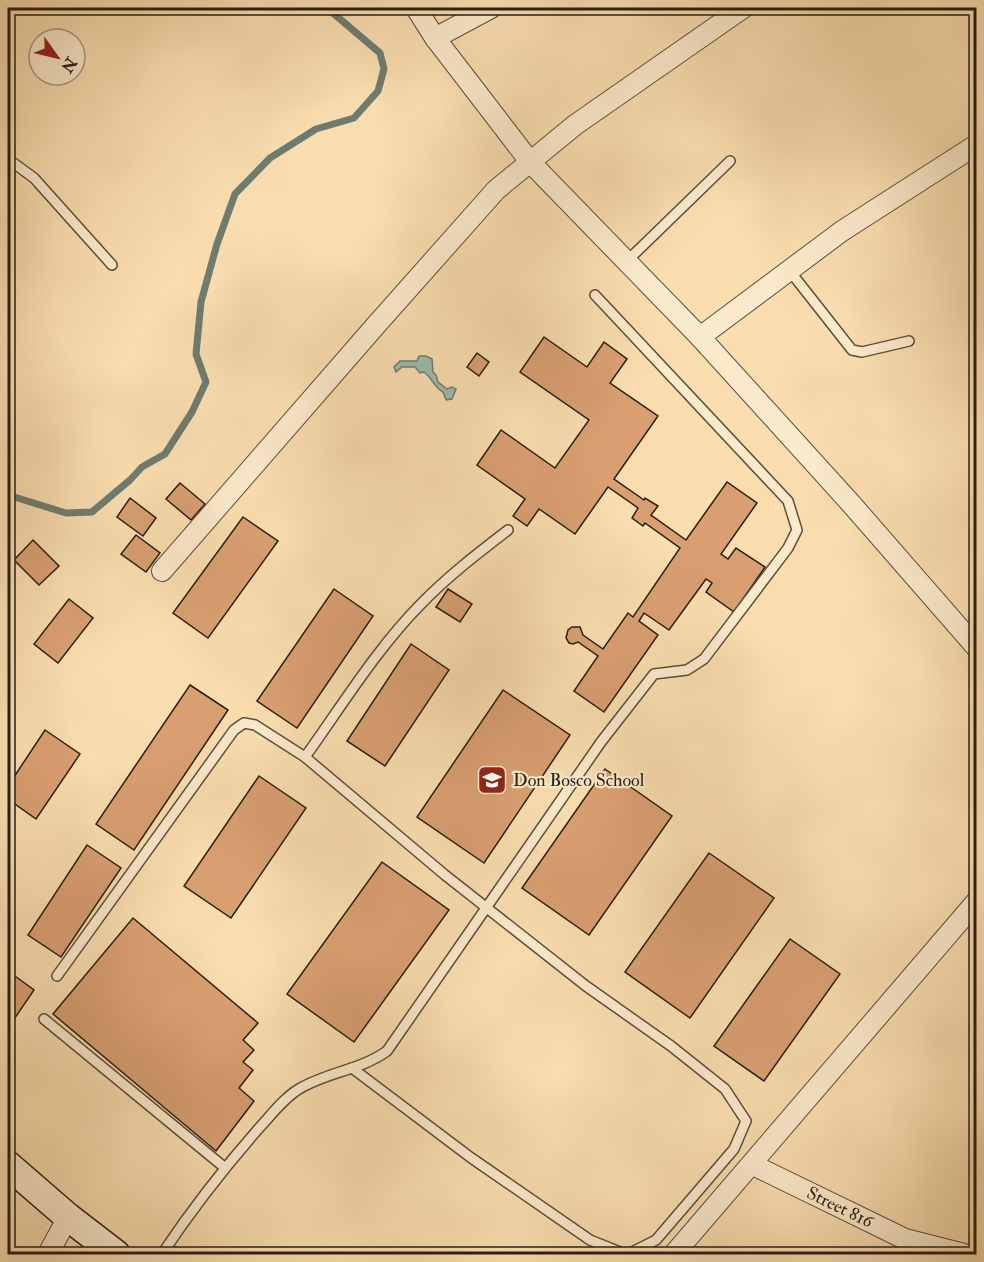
<svg xmlns="http://www.w3.org/2000/svg" width="984" height="1262" font-family="'IM FELL Double Pica',serif">
<rect width="100%" height="100%" fill="#f9ddaf"/>
<filter id="stains"><feTurbulence type="fractalNoise" baseFrequency=".00333" numOctaves="4"/><feColorMatrix values="0 0 0 0 .2 0 0 0 0 .09 0 0 0 0 .02 0 0 0 .5 -.17"/></filter>
<radialGradient id="worn" r=".72"><stop offset=".6" stop-color="#630" stop-opacity="0"/><stop offset="1" stop-color="#630" stop-opacity=".3"/></radialGradient>
<path fill="#9ebbae" stroke="#6e7c70" stroke-width="1.5" d="M 419,356 L 426,356 L 432,359 L 433,372 L 436,375 L 438,382 L 447,389 L 452,387 L 456,389 L 452,399 L 446,400 L 443,392 C 434,387 432,378 424,372 L 420,373 L 415,367 L 402,367 L 396,372 L 394,367 L 400,361 L 417,361 Z"/>
<g fill="none" stroke-linecap="round" stroke-linejoin="round">
<polyline stroke="#6e7c70" stroke-width="7" points="8,495 66,513 92,512 130,480 142,467 165,454 192,412 206,382 196,354 201,302 217,244 235,194 270,158 316,129 354,118 378,91 384,69 380,53 327,8"/>
</g>
<g fill="#d99f71" stroke="#271e13" stroke-width="1.5">
<polygon points="544,337 587,367 604,342 627,359 610,383 658,416 614,479 644,500 645,498 658,506 651,515 686,540 727,482 757,503 721,554 728,559 736,548 765,567 734,612 706,592 712,583 706,579 669,630 644,613 639,621 658,635 604,712 574,691 598,656 578,642 573,644 569,643 566,638 568,630 572,627 580,627 583,635 603,649 628,613 633,617 680,548 645,523 643,526 632,518 638,508 608,487 575,534 539,509 527,526 513,516 525,499 477,465 501,430 555,468 589,420 520,372"/>
<polygon points="477,353 489,362 479,376 467,367"/>
<polygon points="180,483 205,504 191,520 166,499"/>
<polygon points="130,498 156,518 143,536 117,517"/>
<polygon points="243,517 278,541 208,638 173,613"/>
<polygon points="136,535 160,553 146,572 121,554"/>
<polygon points="33,540 59,566 39,585 14,560"/>
<polygon points="334,589 373,616 297,728 257,701"/>
<polygon points="448,589 472,604 460,622 436,607"/>
<polygon points="69,599 93,618 58,663 34,644"/>
<polygon points="411,644 449,670 385,766 347,741"/>
<polygon points="190,685 228,710 134,850 96,824"/>
<polygon points="503,690 570,735 484,863 417,817"/>
<polygon points="45,730 80,754 36,819 8,799 8,786"/>
<polygon points="605,769 672,816 589,935 522,888"/>
<polygon points="259,776 306,808 231,918 184,886"/>
<polygon points="87,845 121,868 61,957 28,935"/>
<polygon points="709,853 774,898 690,1018 625,972"/>
<polygon points="382,862 449,910 354,1042 287,994"/>
<polygon points="133,918 258,1023 243,1040 254,1050 243,1062 253,1070 239,1088 254,1101 216,1151 53,1014"/>
<polygon points="790,939 840,974 764,1081 714,1046"/>
<polygon points="8,971 34,990 8,1028"/>
</g>
<g fill="none" stroke-linecap="round" stroke-linejoin="round">
<g stroke="#5c4e3a" stroke-width="12">
<g id="service">
<polyline points="8,159 34,178 112,265"/>
<polyline points="627,261 730,161"/>
<polyline points="789,270 852,350 862,352 909,341"/>
<path d="M 305,757 C 341,707 378,647 421,604 C 447,577 478,553 508,530"/>
<polyline points="57,976 234,730 244,723 255,725 305,757 445,875 586,986 671,1046 725,1089 746,1121 734,1149 656,1240 628,1254"/>
<polyline points="44,1019 224,1167"/>
<polyline points="352,1068 470,1157 590,1240 625,1254"/>
<path d="M 162,1254 C 192,1209 224,1168 260,1127 C 272,1114 284,1098 299,1089 C 327,1072 361,1070 387,1051 L 601,742 L 654,674 L 687,670 L 704,659 L 788,548 L 797,530 L 788,501 L 595,295"/>
</g>
</g>
<g stroke="#5c4e3a" stroke-width="22">
<g id="minor">
<polyline points="416,8 435,38 531,163 700,337 854,507 976,647"/>
<polyline points="435,38 491,8"/>
<polyline points="700,337 842,231 976,145"/>
<polyline points="162,571 377,324 496,190 575,125 743,8"/>
<polyline points="753,1165 905,1239 964,1254"/>
<polyline points="48,1254 68,1217"/>
<polyline points="674,1254 976,902"/>
</g>
</g>
<g stroke="#271e13" stroke-width="30">
<polyline id="secondary" points="8,1165 68,1217 116,1254"/>
</g>
<use href="#service" stroke="#fbe9cb" stroke-width="9"/>
<use href="#minor" stroke="#fbe9cb" stroke-width="20"/>
<use href="#secondary" stroke="#fbe9cb" stroke-width="27"/>
</g>
<defs>
<g id="school-square" transform="scale(1.5)"><rect x="-9" y="-9" width="18" height="18" rx="4" fill="#8f2418" stroke="#fbe9cb"/><path d="M0-5L7-2L0 1L-7-2ZM-4 1L0 2.5L4 1V4Q0 6-4 4Z" fill="#fff"/></g>
</defs>
<g fill-rule="evenodd">
<use href="#school-square" x="492" y="780"/>
</g>
<g text-anchor="middle" stroke-width="4.5" stroke-linejoin="round" paint-order="stroke">
<g font-size="18" fill="#271e13" stroke="#fbe9cb" text-anchor="start">
<text x="513" y="786">Don Bosco School</text>
</g>
<g font-size="18" fill="#271e13" stroke="#fbe9cb">
<text transform="translate(840 1207) rotate(26)" y="6">Street 816</text>
</g>
</g>
<rect width="984" height="1262" fill="none" stroke="#f9ddaf" stroke-width="30"/>
<rect x="9" y="9" width="966" height="1244" fill="none" stroke="#271e13" stroke-width="3"/>
<rect x="15" y="15" width="954" height="1232" fill="none" stroke="#271e13" stroke-width="1.5"/>
<g transform="translate(57 57) rotate(124)"><circle r="28" fill="#fbe9cb" stroke="#a69881" stroke-width="1.5"/>
<path d="M0-4.5L10 22L0 15L-10 22Z" fill="#8f2418"/>
<text y="-9" font-size="16" font-weight="bold" text-anchor="middle" fill="#271e13">N</text>
</g>
<rect width="100%" height="100%" filter="url(#stains)"/>
<rect width="100%" height="100%" fill="url(#worn)"/>
</svg>
